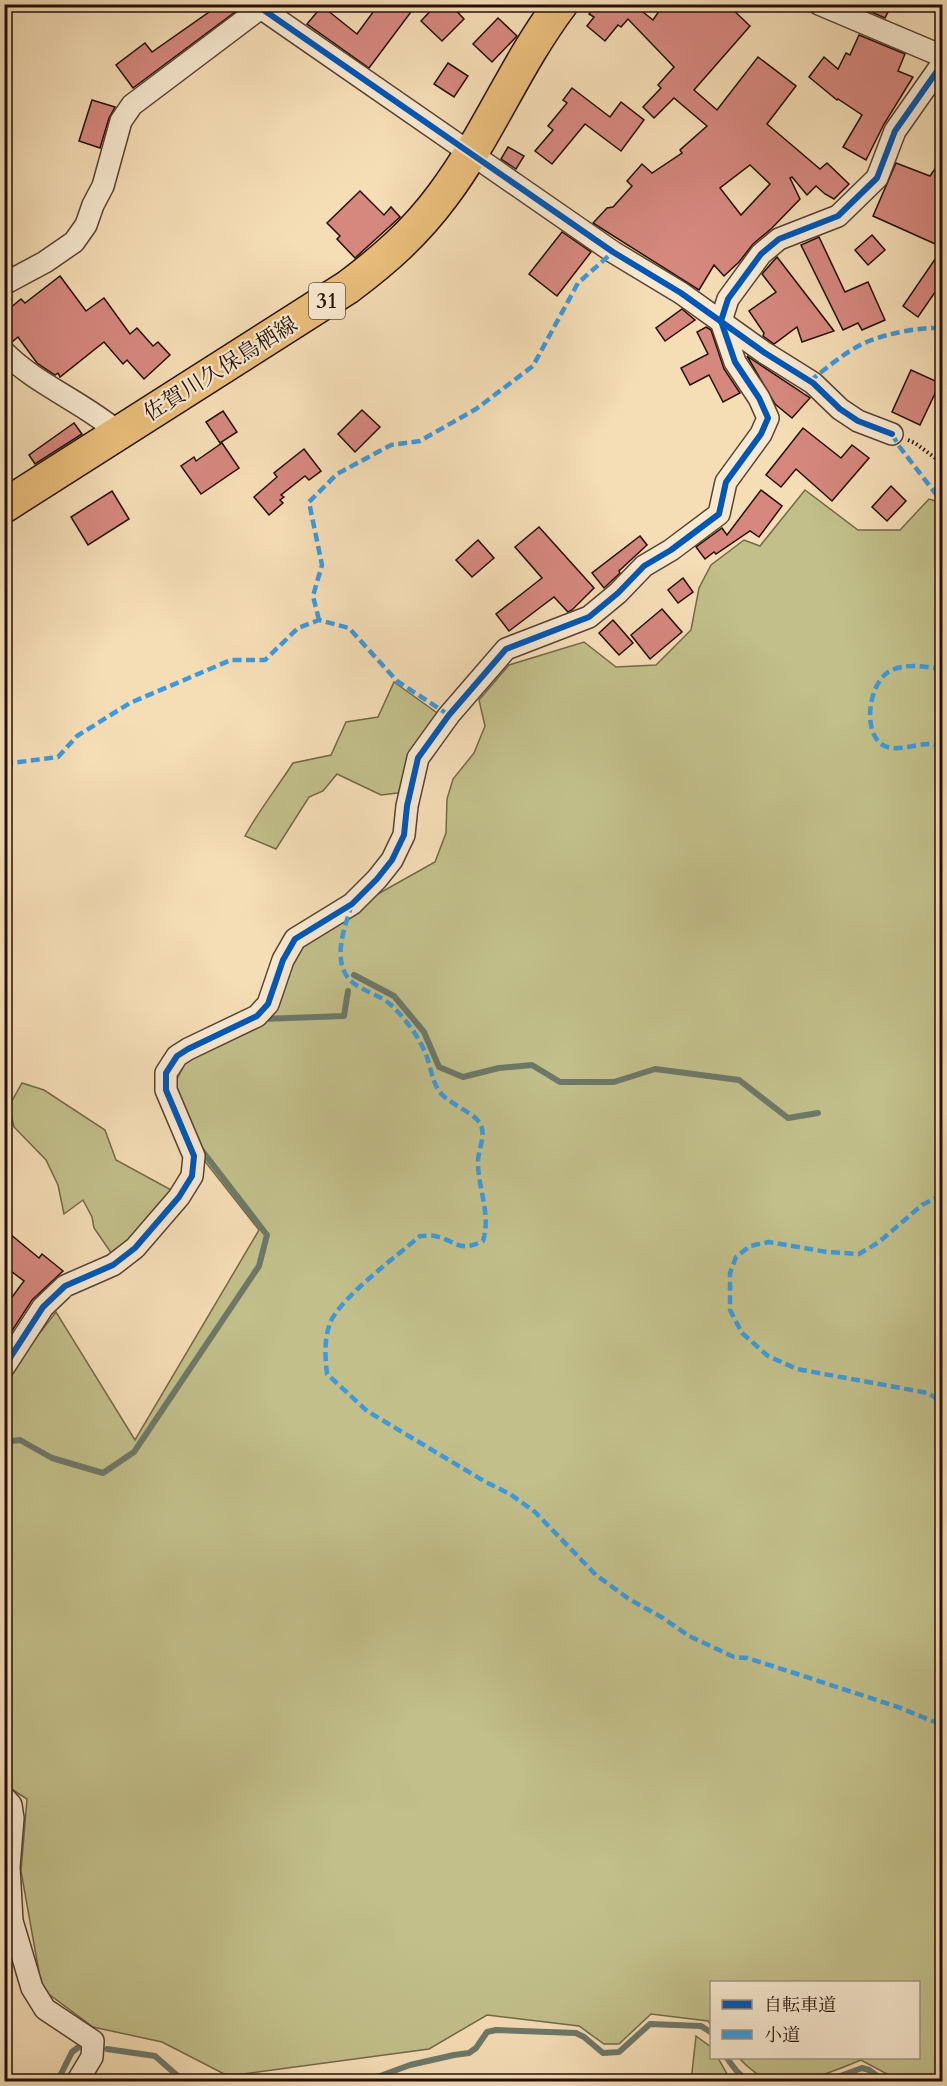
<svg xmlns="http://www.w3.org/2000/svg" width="947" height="2086" font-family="Cardo,'Noto Serif JP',serif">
<rect width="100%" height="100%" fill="#f5ddb6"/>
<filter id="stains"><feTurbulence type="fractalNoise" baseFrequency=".00333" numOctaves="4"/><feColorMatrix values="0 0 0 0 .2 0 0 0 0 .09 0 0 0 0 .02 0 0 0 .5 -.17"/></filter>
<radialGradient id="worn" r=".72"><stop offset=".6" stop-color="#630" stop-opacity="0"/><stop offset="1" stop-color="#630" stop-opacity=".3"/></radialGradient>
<g fill="#c2bf8a" stroke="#736849" stroke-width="1.5">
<path d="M 805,490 L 858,530 L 900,530 L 929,499 L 942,503 L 942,2081 L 900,2081 L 861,2060 C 837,2070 800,2086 774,2081 C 761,2079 747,2067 739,2058 L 918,2058 L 918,1982 L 712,1982 L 711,2025 L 708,2021 L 651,2014 L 619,2044 L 604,2044 L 579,2026 L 487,2015 L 429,2049 L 228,2076 L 162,2042 L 93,2027 L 42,1989 L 21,1871 L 27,1799 L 5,1785 L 4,1379 L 56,1312 L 135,1440 L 259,1230 L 203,1159 L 175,1083 L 186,1061 L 271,1019 L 296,951 L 369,899 L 435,862 L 446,833 L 447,799 L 453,779 L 474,753 L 485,726 L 479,700 L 509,665 L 584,642 L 616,667 L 656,665 L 691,630 L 699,588 L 711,565 L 744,540 L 760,546 Z"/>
<path d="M 394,682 L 440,715 L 406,792 L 381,795 L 337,774 L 323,791 L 309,797 L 276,849 L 245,836 C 259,810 277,788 293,763 L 331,755 L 346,722 L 378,717 Z"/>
<polygon points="22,1083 44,1090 105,1130 116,1160 173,1191 114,1257 94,1228 92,1217 83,1200 64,1214 58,1185 46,1160 14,1127 9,1106"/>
<polygon points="696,2036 711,2047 712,2058 718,2058 731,2081 691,2081"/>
</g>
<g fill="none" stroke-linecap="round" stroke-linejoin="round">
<g stroke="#6d7868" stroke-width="6">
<polyline points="354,975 394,996 424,1032 439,1067 463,1077 499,1068 532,1065 560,1082 614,1082 655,1069 739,1080 788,1118 818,1113"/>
<polyline points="262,1019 344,1016 348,991"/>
<polyline points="4,1442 20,1440 52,1458 103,1473 134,1452 259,1266 267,1235 200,1148"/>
<polyline points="107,2049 155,2056 180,2078 190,2082"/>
<path d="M 727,2058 C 734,2068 740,2077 751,2082"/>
<polyline points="57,2082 72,2052 80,2046"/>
<polyline points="354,2082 380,2076 410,2065 454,2055 469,2053 476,2048 487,2032 496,2030 576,2033 584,2037 603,2053 619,2052 650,2024 701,2026 712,2033"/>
<polyline points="824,2082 862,2068 869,2070 886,2082"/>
</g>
</g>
<g fill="#d6887f" stroke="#241008" stroke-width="1.5" fill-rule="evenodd">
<polygon points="203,4 243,6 133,88 116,65 145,43 152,52 209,12"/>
<polygon points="379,4 400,4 411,12 369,68 307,24 322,6 357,34"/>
<polygon points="437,4 450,4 464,19 442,41 421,21"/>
<path d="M 597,4 L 640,4 L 638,8 L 653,20 L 664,4 L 727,4 L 750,26 L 694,90 L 717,110 L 758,57 L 796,86 L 767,124 L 820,169 L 827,163 L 849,184 L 834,199 L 825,194 L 816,186 L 807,195 L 792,177 L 790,178 L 800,199 L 772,228 L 753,244 L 739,262 L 724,276 L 714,265 L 699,290 L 593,223 L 607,208 L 613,207 L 632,186 L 627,181 L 642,164 L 652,173 L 682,153 L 680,150 L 707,126 L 674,98 L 654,118 L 643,107 L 661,88 L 658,85 L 674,67 L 628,19 L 621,27 L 618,25 L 605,41 L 587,26 L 594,17 L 589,14 ZM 750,165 L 770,184 L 741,215 L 720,188 Z"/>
<polygon points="872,4 892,4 885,18 869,11"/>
<polygon points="498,18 517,36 492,62 473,44"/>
<polygon points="859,35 905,54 898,71 913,77 884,124 866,160 843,147 862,115 838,99 837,100 809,77 824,57 838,69 846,53 850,55"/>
<polygon points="448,63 468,76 454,97 434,84"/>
<polygon points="572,88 610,117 621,102 644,120 621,151 585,124 552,164 535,151 553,130 548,126 567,103 563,100"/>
<polygon points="92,100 115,107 109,118 100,148 79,141"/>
<polygon points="508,147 524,156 516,169 501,159"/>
<polygon points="942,159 942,247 873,216 896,163 930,176"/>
<polygon points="360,191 384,215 391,207 400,217 355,258 337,239 340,236 327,223"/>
<polygon points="562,232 591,252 557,296 529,274"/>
<polygon points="872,235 885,250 868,265 855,250"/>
<polygon points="819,237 845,292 868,282 885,320 862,330 858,323 843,330 801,245"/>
<polygon points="942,249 942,282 918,317 903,306"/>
<polygon points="777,257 834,331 802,342 797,327 774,344 763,336 764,333 749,311 776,292 762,274"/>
<polygon points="60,276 86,311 104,298 130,334 137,328 153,346 158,342 170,355 144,379 127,360 123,364 104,342 60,377 58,373 55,375 37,363 18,337 12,342 4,340 4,313 21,299 25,303"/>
<polygon points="682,309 695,320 665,341 656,328"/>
<polygon points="706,327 711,330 724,369 740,393 723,402 709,375 690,385 681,368 708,354 697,332"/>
<polygon points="747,356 810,398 792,418 775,404"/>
<polygon points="911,370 940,383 920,425 892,412"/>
<polygon points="362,410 380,427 355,452 338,434"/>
<polygon points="223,411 237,432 220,443 206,422"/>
<polygon points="74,423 82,434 35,464 29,455"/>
<polygon points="803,428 841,458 852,445 869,458 832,501 796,469 781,487 766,475"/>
<polygon points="222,443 239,468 201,494 181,466 194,457 196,461"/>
<polygon points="304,449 321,471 309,480 305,476 281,495 284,497 280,500 283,503 269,515 254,497 277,477 274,473"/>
<polygon points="891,486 906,501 887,521 872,507"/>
<polygon points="761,490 782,506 759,537 750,531 716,554 714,552 705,559 696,547 722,528 727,535"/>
<polygon points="112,491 129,519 88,545 71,517"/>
<polygon points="539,527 594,588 572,610 568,612 554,597 509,631 496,614 542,578 515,547"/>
<polygon points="640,536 647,545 619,571 620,573 604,588 592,573"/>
<polygon points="478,540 494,558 472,577 456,560"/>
<polygon points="683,578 693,592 678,603 668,590"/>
<polygon points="662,609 682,632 650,659 631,635"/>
<polygon points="613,620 633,643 619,655 599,633"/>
<polygon points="4,1229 39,1258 42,1254 63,1271 32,1300 4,1343 4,1308 24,1281 4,1266"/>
</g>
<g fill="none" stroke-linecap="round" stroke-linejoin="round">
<g stroke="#584334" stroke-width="24">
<g id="street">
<polyline points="255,4 613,252 681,293 765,353 813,383 840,409 858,421 892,434"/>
<polyline points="819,4 942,56"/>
<polyline points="4,284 45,262 74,242 86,225 93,205 103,186 121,121 132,105 266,4"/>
<path d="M 4,352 C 37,385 83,402 118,432"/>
<polyline points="4,1367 43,1307 65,1286 113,1265 135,1248 179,1197 192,1176 194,1156 166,1090 166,1073 177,1056 188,1049 257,1016 268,1004 283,960 295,939 352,904 377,879 392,860 404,835 407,806 418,758 449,715 506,649 589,617 618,593 644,566 671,550 719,514 726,482 761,434 768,418 759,398 735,362 721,321 728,299 761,254 779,239 838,216 877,178 895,131 942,64"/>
<polyline points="4,1797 11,1805 13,1818 9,1867 12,1921 32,1988 45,2009 93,2041 92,2057 77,2082"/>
</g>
</g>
<g stroke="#241008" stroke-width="36">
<path id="primary" d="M 4,506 L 348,287 C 385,259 414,234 443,195 C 488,135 515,65 561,4"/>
</g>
<polyline stroke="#241008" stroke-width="4" stroke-dasharray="1.5 3" stroke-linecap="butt" points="908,440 915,443 942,463"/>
<use href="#street" stroke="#f8e9d0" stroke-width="21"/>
<use href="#primary" stroke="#eabe7b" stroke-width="33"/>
<g stroke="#3c9add" stroke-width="4.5" stroke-dasharray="9 4.5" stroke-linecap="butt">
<path d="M 810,381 C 828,367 847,350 869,341 C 889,333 921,327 942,328"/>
<polyline points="892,434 899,446 942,502"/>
<polyline points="319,620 313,596 322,565 309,502 337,474 391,445 420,441 476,409 533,366 578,283 613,252"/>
<path d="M 942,669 C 926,667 908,663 892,670 C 870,679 862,727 880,743 C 892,754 914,744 929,744 C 933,744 938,746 942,747"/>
<polyline points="4,764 58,757 77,736 130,703 231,660 265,660 298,628 319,620 349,628 397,681 449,715"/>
<path d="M 352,904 C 346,923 335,951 344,971 C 352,990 377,992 391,1005 C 405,1018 420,1038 427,1057 C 431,1069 432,1080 439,1091 C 448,1104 476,1113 481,1125 C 486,1138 477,1151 478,1165 C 479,1192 491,1214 483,1241 C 458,1253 457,1241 435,1236 C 431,1235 425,1236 420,1236 C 397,1256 340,1298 330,1323 C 324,1340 325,1357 327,1374 L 367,1411 L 484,1481 L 510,1494 L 535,1512 L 596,1575 L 629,1599 L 663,1618 L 689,1636 L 734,1657 L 747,1658 L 791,1672 L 898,1707 L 942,1725"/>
<polyline points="942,1195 922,1205 879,1242 859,1254 827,1252 769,1242 750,1246 736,1257 730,1273 730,1310 742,1333 768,1356 797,1369 928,1393 942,1402"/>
</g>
<g stroke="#f8e9d0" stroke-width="10">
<g id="cycleway">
<polyline points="255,4 613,252 681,293 765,353 813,383 840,409 858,421 892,434"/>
<polyline points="4,1367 43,1307 65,1286 113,1265 135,1248 179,1197 192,1176 194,1156 166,1090 166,1073 177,1056 188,1049 257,1016 268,1004 283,960 295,939 352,904 377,879 392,860 404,835 407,806 418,758 449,715 506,649 589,617 618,593 644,566 671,550 719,514 726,482 761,434 768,418 759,398 735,362 721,321 728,299 761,254 779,239 838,216 877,178 895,131 942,64"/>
</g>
</g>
<use href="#cycleway" stroke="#0057b8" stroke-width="6"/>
</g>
<g text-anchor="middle" stroke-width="4.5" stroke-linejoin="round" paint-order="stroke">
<rect fill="#f8e9d0" stroke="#645144" stroke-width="1.5" x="309" y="283" width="36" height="36" rx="4.5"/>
<g font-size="21" font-weight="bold" fill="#241008">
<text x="327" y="308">31</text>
</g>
<g font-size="22" fill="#241008" stroke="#f8e9d0">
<text transform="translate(220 368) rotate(-32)" y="8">佐賀川久保鳥栖線</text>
</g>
</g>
<rect width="947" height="2086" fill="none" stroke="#f5ddb6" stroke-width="24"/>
<rect x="6" y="6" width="935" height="2074" fill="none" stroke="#241008" stroke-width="3"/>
<rect x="12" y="12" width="923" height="2062" fill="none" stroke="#241008" stroke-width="1.5"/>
<rect x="710" y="1981" width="210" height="78" fill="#f8e9d0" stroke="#a39280" stroke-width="1.5"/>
<rect x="722" y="2000" width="30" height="9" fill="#0057b8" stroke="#a39280" stroke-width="1.5"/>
<text x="764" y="2011" font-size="18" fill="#241008">自転車道</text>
<rect x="722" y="2030" width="30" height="9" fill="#3c9add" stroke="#a39280" stroke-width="1.5"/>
<text x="764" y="2041" font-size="18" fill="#241008">小道</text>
<rect width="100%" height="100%" filter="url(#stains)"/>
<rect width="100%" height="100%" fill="url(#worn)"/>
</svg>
